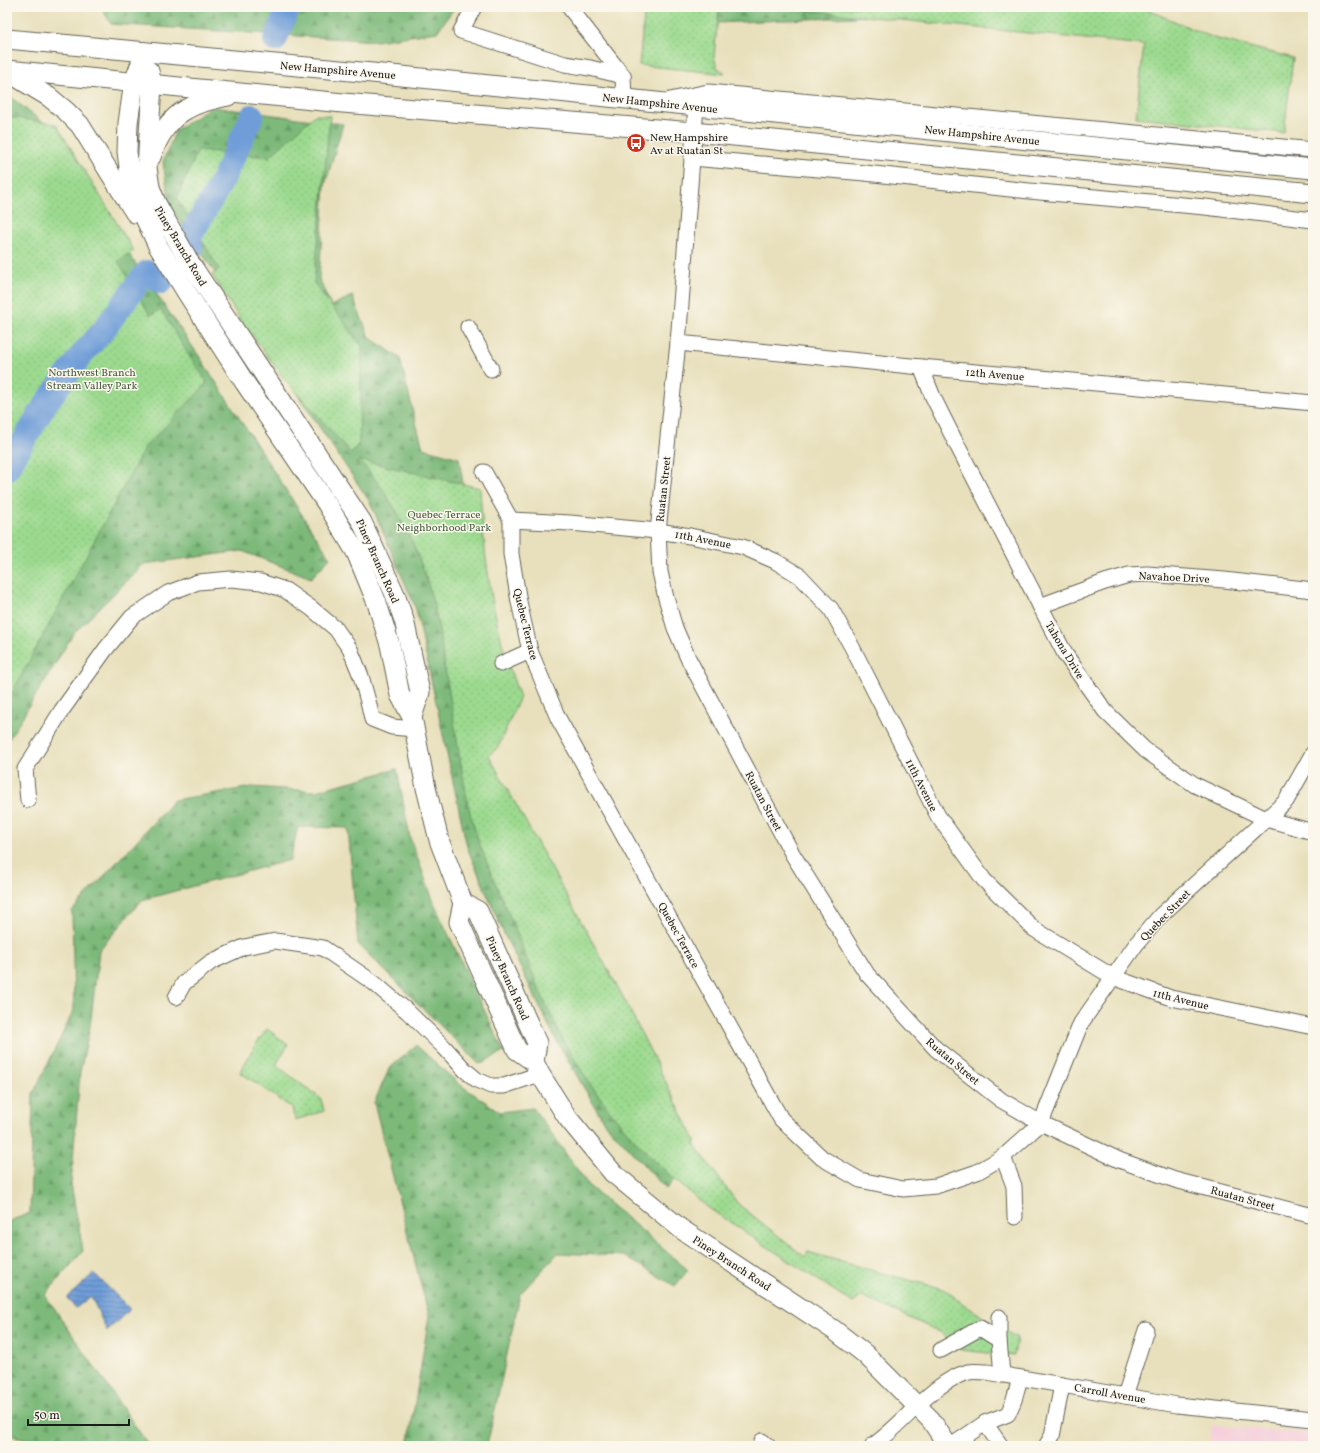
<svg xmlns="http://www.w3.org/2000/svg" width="1320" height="1453" font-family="Vollkorn,serif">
<defs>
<pattern id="forest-firs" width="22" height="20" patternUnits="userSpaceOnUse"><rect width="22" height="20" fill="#7dba7a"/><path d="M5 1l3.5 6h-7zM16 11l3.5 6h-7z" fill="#6b9f69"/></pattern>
<pattern id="park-dots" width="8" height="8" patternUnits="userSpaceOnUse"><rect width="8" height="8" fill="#9cda8f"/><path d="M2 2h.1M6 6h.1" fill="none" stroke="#86ba7b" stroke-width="1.8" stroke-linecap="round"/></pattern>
<pattern id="water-rules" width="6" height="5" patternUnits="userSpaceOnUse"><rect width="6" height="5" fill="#6f9dd8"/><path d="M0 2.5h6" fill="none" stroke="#5a7fae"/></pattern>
</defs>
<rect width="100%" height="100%" fill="#fbf7ec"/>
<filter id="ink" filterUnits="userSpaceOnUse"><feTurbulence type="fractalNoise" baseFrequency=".025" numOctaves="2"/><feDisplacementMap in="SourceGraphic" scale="8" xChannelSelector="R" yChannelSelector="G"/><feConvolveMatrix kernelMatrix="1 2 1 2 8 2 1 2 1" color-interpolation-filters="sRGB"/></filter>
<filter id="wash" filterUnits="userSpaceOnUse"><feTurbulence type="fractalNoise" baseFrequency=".012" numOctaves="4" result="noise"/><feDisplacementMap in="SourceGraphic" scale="16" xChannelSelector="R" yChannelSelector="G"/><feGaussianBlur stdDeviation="0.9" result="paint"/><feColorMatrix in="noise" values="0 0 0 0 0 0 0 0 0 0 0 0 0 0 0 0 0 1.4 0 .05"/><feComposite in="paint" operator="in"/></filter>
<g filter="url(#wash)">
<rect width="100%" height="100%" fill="#e8e0bc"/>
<polygon fill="#f5cfdb" points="1212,1425 1313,1434 1313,1446 1210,1446"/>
<g fill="url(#forest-firs)" stroke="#4c6b4b">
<polygon points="101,7 455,7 437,32 376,41 111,24"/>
<polygon points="676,7 925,7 923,14 693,24"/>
<polygon points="7,94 53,131 83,187 201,359 330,558 311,578 242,551 144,564 74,633 7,742"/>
<polygon points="212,107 343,124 325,185 319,279 331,306 352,296 370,338 400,358 413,412 423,448 459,458 474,555 472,773 681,1173 666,1189 604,1122 556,1040 504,934 467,847 416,609 370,502 170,206 163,162 176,130"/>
<polygon points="397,769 410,838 436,908 504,1052 479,1064 358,944 348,828 298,827 290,860 142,900 99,950 90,1027 80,1072 71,1184 83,1251 45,1295 149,1446 65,1446 7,1435 7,1222 30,1213 33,1094 74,1010 72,911 174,800 252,787 315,791"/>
<polygon points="416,1045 459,1084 500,1112 533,1108 589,1186 688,1270 675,1286 624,1256 558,1253 520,1294 487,1446 408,1446 429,1316 374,1103 389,1069"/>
</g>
<g fill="url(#park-dots)" stroke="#5c7b56">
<polygon points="645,7 719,7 714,57 717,67 725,74 639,65"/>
<polygon points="775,7 1141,7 1214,38 1293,58 1284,133 1136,117 1144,45"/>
<polygon points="315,115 330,116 314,283 362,346 359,443 351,453 282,376 240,319 212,275 219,269 177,199 198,150 269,157"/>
<polygon points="7,117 56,124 134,251 118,261 150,315 161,310 188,354 207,382 202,389 145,447 7,702 7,198 10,181 10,146 7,136"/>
<path d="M 359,460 L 480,488 C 484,561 493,629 520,697 L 498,747 L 489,756 L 622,995 L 696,1142 L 694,1144 L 738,1204 L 805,1257 L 808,1252 L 874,1271 L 944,1289 L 966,1306 L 1017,1338 L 1014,1356 L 961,1350 L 942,1333 L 862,1296 L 853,1303 L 710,1209 C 644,1158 587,1093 552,1017 C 536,985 524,951 511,919 C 494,879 475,841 467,799 C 459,756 453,712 445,669 C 442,648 439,627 434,606 C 422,555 395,498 359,460 Z"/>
<polygon points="267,1029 288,1045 276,1065 321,1099 324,1111 295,1120 292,1108 240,1072 254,1047"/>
</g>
<polygon fill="url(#water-rules)" stroke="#465c7a" points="94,1273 130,1309 107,1331 91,1296 76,1308 67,1298"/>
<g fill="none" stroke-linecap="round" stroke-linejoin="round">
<g stroke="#6f9dd8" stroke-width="24">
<polyline points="275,40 289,7"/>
<polyline points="7,469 45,405 83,353 102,332 144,275 147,272 161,282 178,265 191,248 190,237 222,181 252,116"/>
</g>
</g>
</g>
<g filter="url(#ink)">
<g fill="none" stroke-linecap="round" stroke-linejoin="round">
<g stroke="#636154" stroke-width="17">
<g id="minor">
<polyline points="474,7 461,31 565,64 590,68 623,76"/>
<polyline points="569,7 623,76 624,99"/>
<polyline points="670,100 708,92 1313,150"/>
<polyline points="696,106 678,343 658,531 660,572 666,598 675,628 688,658 793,855 867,974 936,1049 1001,1100 1041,1123 1119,1160 1175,1180 1313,1216"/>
<polyline points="692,158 865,173 1029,191 1205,207 1313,220"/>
<polyline points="468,327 491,369"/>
<polyline points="678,343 921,367 1313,403"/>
<polyline points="921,367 933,397 954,439 1065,654 1105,711 1145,750 1195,785 1266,819 1313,832"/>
<polyline points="484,472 511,520 511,554 519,602 530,651 558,718 781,1119 822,1158 860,1180 903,1189 936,1186 977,1172 1003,1157 1041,1123 1081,1023 1137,943 1161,915 1286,801 1313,753"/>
<polyline points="511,520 570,523 658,531 690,536 743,547 775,561 800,576 831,609 852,647 938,816 984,880 1034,929 1113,977 1171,998 1313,1027"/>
<polyline points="1040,606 1105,582 1129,575 1147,574 1224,580 1313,590"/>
<polyline points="501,664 530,651"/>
<polyline points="28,800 25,769 62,710 105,650 132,617 168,593 198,582 231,579 261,582 285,590 311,608 336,629 350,649 361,676 369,705 372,719 392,727 414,729"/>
<polyline points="176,997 184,983 211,962 244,947 275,941 323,948 374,983 407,1011 444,1047 465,1070 477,1080 491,1086 504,1086 540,1074"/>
<polyline points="1003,1157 1014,1186 1015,1217"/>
<polyline points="999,1340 999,1317"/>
<polyline points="941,1350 980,1328 999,1340 1002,1375"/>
<polyline points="1125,1396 1146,1330"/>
<polyline points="985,1423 1008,1414 1014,1400 1020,1378"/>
<polyline points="762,1441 768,1446"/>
<path d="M 872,1446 C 904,1425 930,1383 968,1372 C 974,1371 981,1372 987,1372 L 1177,1405 L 1313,1419"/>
<polyline points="951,1446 985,1423 1001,1446"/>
<polyline points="1046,1446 1052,1436 1062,1385"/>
</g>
</g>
<g stroke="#636154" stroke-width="21">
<g id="major">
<polyline points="7,39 372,73 1313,169"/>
<polyline points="145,52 134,82 128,123 127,152 130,175 138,203 158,246 187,293 245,383 327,504 356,552 377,603 390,645 400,695 412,717 426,788 439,840 463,903 459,922 517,1050 534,1062 540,1074 567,1117 613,1173 681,1229 834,1330 865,1354 931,1420 948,1446"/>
<polyline points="7,70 343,103 693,132 1313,193"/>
<polyline points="149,71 152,84 147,168 150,187 156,203 190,263 362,522 394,592 404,620 420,692 412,717"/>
<polyline points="8,72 49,97 66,111 80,125 135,213"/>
<path d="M 151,157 C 157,139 169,118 187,109 C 199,102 215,99 228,96"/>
<polyline points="463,903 478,911 537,1043 534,1062"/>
</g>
</g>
<use href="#minor" stroke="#fff" stroke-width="15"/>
<use href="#major" stroke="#fff" stroke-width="19"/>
</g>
</g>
<defs>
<g id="bus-disc" transform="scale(1)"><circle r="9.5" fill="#c8321e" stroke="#fbf7ec"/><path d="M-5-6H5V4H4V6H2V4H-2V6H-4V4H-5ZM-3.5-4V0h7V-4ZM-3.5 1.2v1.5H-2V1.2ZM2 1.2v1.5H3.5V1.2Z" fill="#fff"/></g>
</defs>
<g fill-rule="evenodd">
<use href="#bus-disc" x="636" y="143"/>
</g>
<g text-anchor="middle" stroke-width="3" stroke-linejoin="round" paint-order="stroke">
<g font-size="11" fill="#1c1c1c" stroke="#fbf7ec">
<text transform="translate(338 70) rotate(5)" y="4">New Hampshire Avenue</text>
<text transform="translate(660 103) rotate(6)" y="4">New Hampshire Avenue</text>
<text transform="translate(982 135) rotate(6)" y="4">New Hampshire Avenue</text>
<text transform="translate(181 246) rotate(59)" y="4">Piney Branch Road</text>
<text transform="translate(995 374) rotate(5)" y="4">12th Avenue</text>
<text transform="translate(663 489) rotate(-84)" y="4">Ruatan Street</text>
<text transform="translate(703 539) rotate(11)" y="4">11th Avenue</text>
<text transform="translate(378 561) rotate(66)" y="4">Piney Branch Road</text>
<text transform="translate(1174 577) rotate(3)" y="4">Navahoe Drive</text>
<text transform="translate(526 624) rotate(76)" y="4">Quebec Terrace</text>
<text transform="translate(1065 650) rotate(59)" y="4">Tahona Drive</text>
<text transform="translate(922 785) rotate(63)" y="4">11th Avenue</text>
<text transform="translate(764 801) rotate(62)" y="4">Ruatan Street</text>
<text transform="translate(1165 915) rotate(-46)" y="4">Quebec Street</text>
<text transform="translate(679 935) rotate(61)" y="4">Quebec Terrace</text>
<text transform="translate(508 978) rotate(66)" y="4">Piney Branch Road</text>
<text transform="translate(1181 999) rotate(14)" y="4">11th Avenue</text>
<text transform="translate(953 1061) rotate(40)" y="4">Ruatan Street</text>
<text transform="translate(1243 1198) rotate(15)" y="4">Ruatan Street</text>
<text transform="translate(732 1263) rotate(33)" y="4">Piney Branch Road</text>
<text transform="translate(1110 1393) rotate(10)" y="4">Carroll Avenue</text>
</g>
<g font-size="11" fill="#1c1c1c" stroke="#fbf7ec" text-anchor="start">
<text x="650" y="141">New Hampshire<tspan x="650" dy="13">Av at Ruatan St</tspan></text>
</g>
<g font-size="11" fill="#495e44" stroke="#fbf7ec">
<text x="92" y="376">Northwest Branch<tspan x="92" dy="13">Stream Valley Park</tspan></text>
<text x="444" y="518">Quebec Terrace<tspan x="444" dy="13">Neighborhood Park</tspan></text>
</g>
</g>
<rect width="1320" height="1453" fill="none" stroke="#fbf7ec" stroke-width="24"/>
<path d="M28 1419v6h101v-6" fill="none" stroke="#1c1c1c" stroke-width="2"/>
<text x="34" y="1419" font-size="12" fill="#1c1c1c" stroke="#fbf7ec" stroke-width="3" paint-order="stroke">50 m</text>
</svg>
